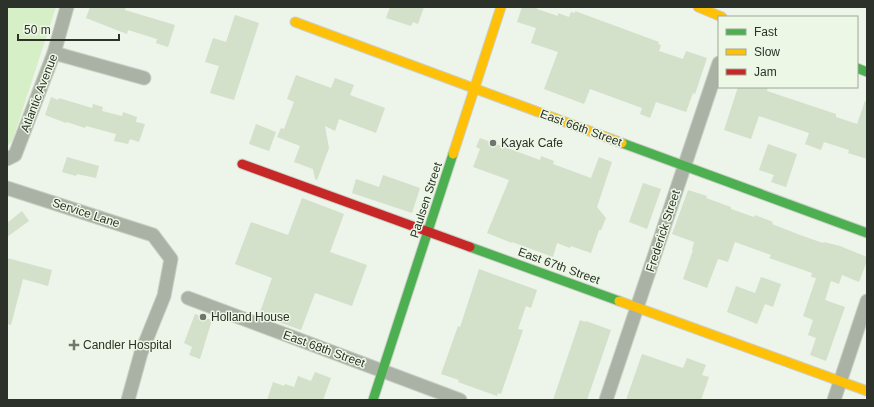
<svg xmlns="http://www.w3.org/2000/svg" width="874" height="407" font-family="Arial,sans-serif">
<rect width="100%" height="100%" fill="#edf4e9"/>
<polygon fill="#d6efc7" points="7,7 56,7 13,139 7,147"/>
<g fill="#d3e0ca">
<polygon points="90,7 126,7 125,10 175,25 168,47 156,43 157,39 128,30 127,34 86,18"/>
<polygon points="390,7 424,7 418,24 413,22 411,26 386,18"/>
<polygon points="522,7 537,7 537,9 558,16 558,13 569,17 571,12 575,13 575,11 659,42 658,44 661,45 659,51 683,59 686,51 707,58 695,94 693,93 686,112 656,102 650,118 640,114 642,108 590,89 584,104 544,89 558,52 531,43 536,28 517,22"/>
<polygon points="235,15 259,23 234,100 210,93 219,66 205,62 213,38 226,42"/>
<polygon points="296,75 331,88 335,78 354,85 350,95 385,108 376,133 339,119 335,131 325,126 329,148 317,180 315,179 313,169 294,162 300,146 277,137 281,128 284,129 294,102 287,99"/>
<polygon points="738,87 768,87 767,91 836,114 836,117 857,124 865,101 867,102 867,159 848,153 849,150 824,142 821,150 805,144 809,133 759,116 751,139 724,130"/>
<polygon points="51,97 58,100 59,98 92,108 93,104 103,107 102,111 122,116 123,112 137,117 136,122 145,124 139,142 130,139 128,144 114,141 116,134 86,126 85,128 67,122 66,123 45,115"/>
<polygon points="256,124 276,132 269,151 249,144"/>
<polygon points="480,138 540,160 541,156 554,161 553,164 591,178 599,157 612,162 597,207 606,218 601,230 599,230 591,253 571,246 570,248 557,243 553,257 512,242 512,243 487,233 509,180 473,167 480,149 476,147"/>
<polygon points="768,144 797,154 786,187 771,182 774,175 759,170"/>
<polygon points="67,157 99,166 96,178 77,174 76,176 62,172"/>
<polygon points="383,175 420,188 412,213 352,193 356,179 379,187"/>
<polygon points="643,183 661,189 647,229 629,222"/>
<polygon points="688,190 707,196 706,198 731,207 731,209 754,217 755,215 773,222 772,224 800,235 823,243 824,242 840,246 867,257 867,261 859,282 842,275 839,284 831,281 825,300 845,307 826,361 810,355 816,338 808,335 813,320 803,316 816,278 811,277 812,273 769,258 771,255 735,242 728,262 718,259 707,288 683,279 693,250 692,250 694,242 672,234"/>
<polygon points="302,198 344,214 330,252 367,265 352,306 315,293 301,330 259,315 272,278 235,264 251,222 288,235"/>
<polygon points="22,211 29,221 7,237 7,223"/>
<polygon points="7,258 52,270 48,286 23,279 11,325 7,324"/>
<polygon points="479,269 537,290 531,308 526,306 518,329 523,330 501,394 498,393 497,396 458,382 459,380 441,374 458,326 460,327"/>
<polygon points="761,277 781,284 773,307 765,304 757,324 727,312 736,286 755,293"/>
<polygon points="195,314 212,320 200,359 189,355 192,347 184,343"/>
<polygon points="580,320 585,322 586,321 611,330 587,400 553,400"/>
<polygon points="642,354 683,368 687,358 706,365 702,375 709,377 701,400 626,400"/>
<polygon points="315,372 331,378 323,400 267,400 273,382 284,386 285,384 294,387 298,376 311,381"/>
</g>
<g fill="none" stroke-linecap="round" stroke-linejoin="round">
<g stroke="#cbd0c7" stroke-width="15">
<g id="street">
<polyline points="54,53 144,78"/>
<polyline points="7,159 15,155 54,53 67,7"/>
<polyline points="7,188 153,235 171,259 164,296 141,353 128,400"/>
<polyline points="188,298 460,400"/>
<polyline points="606,400 719,63"/>
<polyline points="834,400 867,301"/>
</g>
</g>
<g stroke="#cbd0c7" stroke-width="11">
<g id="fast">
<polyline points="857,68 867,72"/>
<polyline points="622,143 867,233"/>
<polyline points="470,247 619,301"/>
<polyline points="373,400 453,154"/>
</g>
</g>
<g stroke="#cbd0c7" stroke-width="11">
<g id="slow">
<polyline points="698,7 722,17"/>
<polyline points="295,22 622,143"/>
<polyline points="453,154 501,7"/>
<polyline points="619,301 867,391"/>
</g>
</g>
<g stroke="#cbd0c7" stroke-width="11">
<polyline id="jam" points="242,164 470,247"/>
</g>
<use href="#street" stroke="#aab2a5" stroke-width="13"/>
<use href="#fast" stroke="#4caf50" stroke-width="9"/>
<use href="#slow" stroke="#ffc107" stroke-width="9"/>
<use href="#jam" stroke="#c62828" stroke-width="9"/>
</g>
<g fill="#70756d" stroke="#ecf8e5" stroke-width="1.5">
<circle cx="493" cy="143" r="4"/>
<circle cx="203" cy="317" r="4"/>
<path d="M72 339h4v4h4v4h-4v4h-4v-4h-4v-4h4z"/>
</g>
<g text-anchor="middle" stroke-width="3" stroke-linejoin="round" paint-order="stroke">
<g font-size="12" fill="#2c312a" stroke="#ecf8e5">
<text transform="translate(39 93) rotate(-69)" y="4">Atlantic Avenue</text>
<text transform="translate(581 128) rotate(20)" y="4">East 66th Street</text>
<text transform="translate(426 200) rotate(-72)" y="4">Paulsen Street</text>
<text transform="translate(86 213) rotate(18)" y="4">Service Lane</text>
<text transform="translate(663 231) rotate(-72)" y="4">Frederick Street</text>
<text transform="translate(559 266) rotate(20)" y="4">East 67th Street</text>
<text transform="translate(324 349) rotate(20)" y="4">East 68th Street</text>
</g>
<g font-size="12" fill="#2c312a" stroke="#ecf8e5" text-anchor="start">
<text x="501" y="147">Kayak Cafe</text>
<text x="211" y="321">Holland House</text>
<text x="83" y="349">Candler Hospital</text>
</g>
</g>
<rect width="874" height="407" fill="none" stroke="#2c312a" stroke-width="16"/>
<rect x="718" y="16" width="140" height="72" fill="#ecf8e5" stroke="#9fa89a"/>
<rect x="726" y="29" width="20" height="6" fill="#4caf50" stroke="#9fa89a"/>
<text x="754" y="36" font-size="12" fill="#2c312a">Fast</text>
<rect x="726" y="49" width="20" height="6" fill="#ffc107" stroke="#9fa89a"/>
<text x="754" y="56" font-size="12" fill="#2c312a">Slow</text>
<rect x="726" y="69" width="20" height="6" fill="#c62828" stroke="#9fa89a"/>
<text x="754" y="76" font-size="12" fill="#2c312a">Jam</text>
<path d="M18 34v6h101v-6" fill="none" stroke="#2c312a" stroke-width="2"/>
<text x="24" y="34" font-size="12" fill="#2c312a" stroke="#ecf8e5" stroke-width="3" paint-order="stroke">50 m</text>
</svg>
